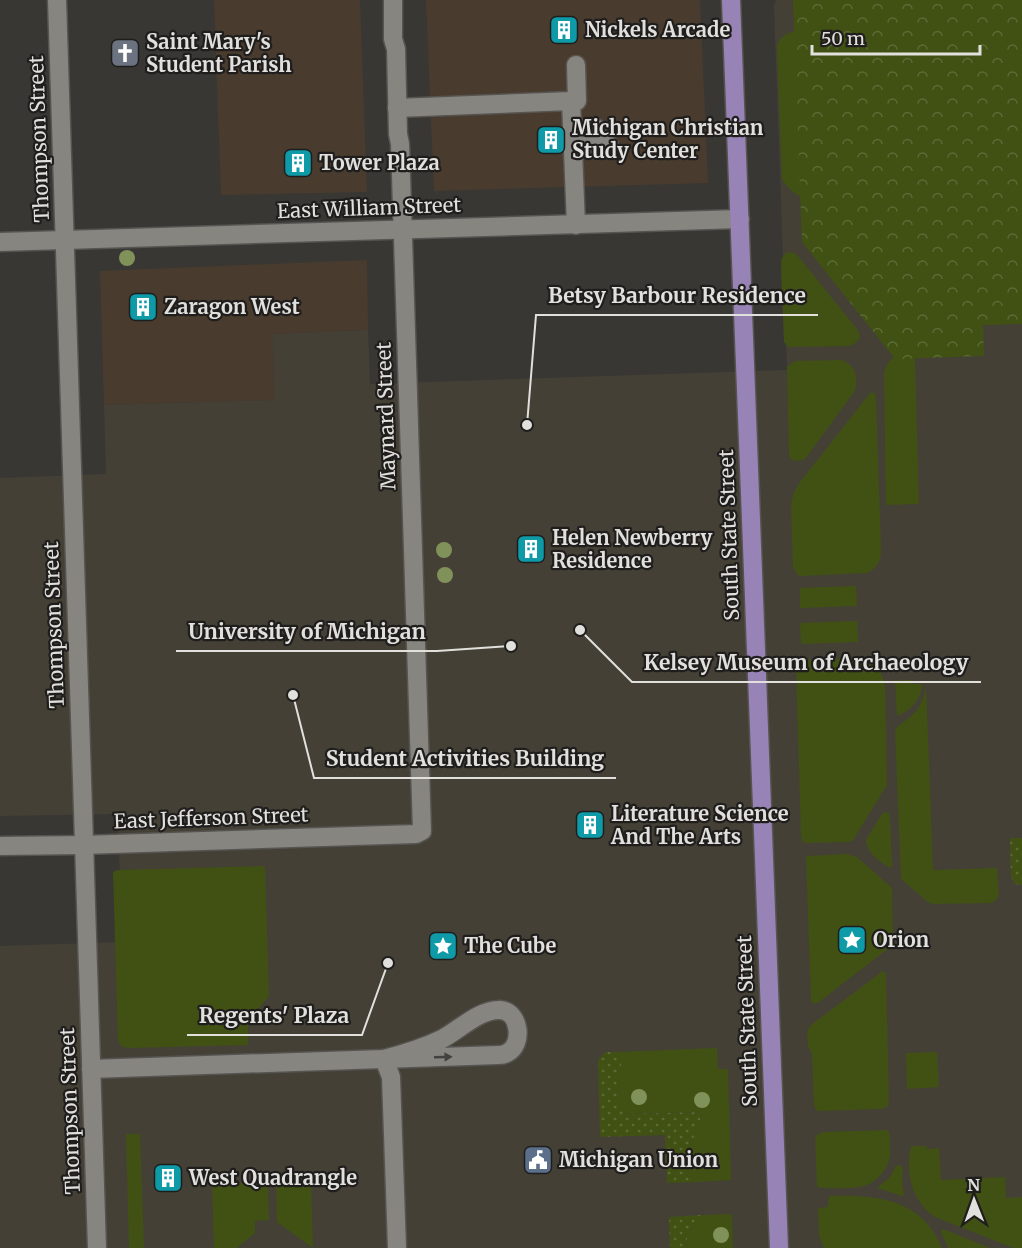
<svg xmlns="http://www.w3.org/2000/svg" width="1022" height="1248" font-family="Merriweather,serif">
<defs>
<pattern id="park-crowns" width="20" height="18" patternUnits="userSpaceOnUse" patternTransform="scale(1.5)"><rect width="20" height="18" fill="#415114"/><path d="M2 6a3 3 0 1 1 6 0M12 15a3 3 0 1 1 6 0" fill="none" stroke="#5c6a36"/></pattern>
<pattern id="garden-dots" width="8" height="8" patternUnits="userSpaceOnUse" patternTransform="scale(1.5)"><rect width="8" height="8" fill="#415114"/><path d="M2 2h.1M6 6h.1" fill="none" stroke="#5c6a36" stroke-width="1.8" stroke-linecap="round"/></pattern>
</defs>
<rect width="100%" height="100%" fill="#383733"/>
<g fill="#493c2e">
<polygon points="214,0 360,0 367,192 221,195"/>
<polygon points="426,0 700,0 708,183 434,191"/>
<polygon points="367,260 368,330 273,334 274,400 104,405 100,271"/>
</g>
<polygon fill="#444036" points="776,0 1022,0 1022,1248 0,1248 0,946 122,942 118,814 0,816 0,478 106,474 104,405 274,400 273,334 368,330 370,384 787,370 774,6"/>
<g fill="#415114">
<path d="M 798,31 L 807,199 C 795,195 789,190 782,179 L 777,46 C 780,36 788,32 798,31 Z"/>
<path d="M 788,252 L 794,253 L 798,256 L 857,329 C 863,338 858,343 849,346 L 788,347 L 784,342 L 781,266 C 781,260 782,255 788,252 Z"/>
<path d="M 898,355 L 914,357 L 915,360 L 919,504 L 886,505 L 884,373 C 886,364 889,360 898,355 Z"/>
<path d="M 842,360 C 856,366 859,379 854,392 L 805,459 L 799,461 L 792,460 L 789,456 L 787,367 L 795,361 Z"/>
<path d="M 871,392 L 875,394 L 876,399 L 881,549 C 881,560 877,569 867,573 L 800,576 L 797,574 L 793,567 L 791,504 L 794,492 L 800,482 Z"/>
<polygon points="856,586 857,606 800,608 800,588"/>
<polygon points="857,621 858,642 801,644 800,623"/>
<path d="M 865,658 C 877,664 883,674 885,687 L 887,785 L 853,840 L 849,842 L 805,843 L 802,841 L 801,836 L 796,665 L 799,662 L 804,660 Z"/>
<path d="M 911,680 L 911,684 L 920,684 L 922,686 C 920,701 910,711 897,716 L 895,681 Z"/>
<path d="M 926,684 L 933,870 L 997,868 L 999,895 L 998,898 L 992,903 L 933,904 L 928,902 L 901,879 L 895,731 C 898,724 903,723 909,718 C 920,709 925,698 926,684 Z"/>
<path d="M 885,812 L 889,813 L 890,818 L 892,866 L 890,868 C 880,862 866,852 866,840 L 881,815 Z"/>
<polygon points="847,854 857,857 892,888 893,941 890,947 819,1002 814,1004 811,1001 806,856"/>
<polygon points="265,866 269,996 248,1021 248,1045 128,1048 121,1046 118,1040 113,872 117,870"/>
<polygon points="883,971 886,973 889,1100 888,1106 885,1108 879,1109 817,1111 814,1106 812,1056 811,1051 808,1047 807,1036 808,1029 811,1025"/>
<path d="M 717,1048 L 718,1069 L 728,1069 L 731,1180 L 697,1182 C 677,1164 688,1150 697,1130 C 700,1125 700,1118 701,1112 L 627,1114 L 618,1109 L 617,1076 L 621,1068 L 621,1056 L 617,1052 Z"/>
<polygon points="937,1052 939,1087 907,1089 906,1053"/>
<path d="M 888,1130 C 891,1137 890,1146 890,1154 C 889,1167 878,1182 864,1186 C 854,1189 833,1188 821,1188 L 817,1186 L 815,1139 L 817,1135 L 822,1132 Z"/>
<polygon points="126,1134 140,1134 144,1248 129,1248"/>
<path d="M 911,1146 L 927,1146 L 927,1149 L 939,1148 L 941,1180 L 1005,1177 L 1006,1198 L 1022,1197 L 1022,1248 L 1013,1248 L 935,1217 C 912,1202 905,1172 911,1146 Z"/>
<polygon points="900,1165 903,1168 902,1182 904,1195 902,1196 877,1188 890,1177 896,1166"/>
<polygon points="268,1182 269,1220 255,1221 255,1233 237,1248 214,1248 212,1184"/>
<polygon points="276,1182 311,1182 313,1248 277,1222"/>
<path d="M 829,1196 C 877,1195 921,1198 942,1248 L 824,1248 L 819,1236 L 818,1208 L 828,1207 Z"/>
<path d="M 732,1214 L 733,1248 L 686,1248 C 686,1235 691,1224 702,1215 Z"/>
<polygon points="943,1229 990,1248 948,1248 941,1232 941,1230"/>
</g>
<polygon fill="url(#park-crowns)" points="793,0 1022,0 1022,324 983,325 984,356 895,359 802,242"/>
<g fill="url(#garden-dots)">
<polygon points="1010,838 1022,838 1022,885 1015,884 1011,877"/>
<path d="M 605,1052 L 617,1052 L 621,1055 L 621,1068 L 617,1076 L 618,1109 L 628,1114 L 702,1112 C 700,1118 700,1124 697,1130 C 688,1150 677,1164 697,1182 L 667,1183 L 665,1135 L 599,1137 L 600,1135 L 598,1060 Z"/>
<path d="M 702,1215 C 691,1224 686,1235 686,1248 L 670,1248 L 669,1217 Z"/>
</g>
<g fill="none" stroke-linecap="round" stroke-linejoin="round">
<g stroke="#565451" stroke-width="21">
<g id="minor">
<polyline points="57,0 97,1248"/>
<polyline points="571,101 577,101 576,65"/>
<polyline points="397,108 571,101 576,225"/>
<polyline points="572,129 596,128"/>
<polyline points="572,147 609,145"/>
<polyline points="0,242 740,219"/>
<polyline points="0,846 83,845 416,834 422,831 400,144 398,134 396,49 393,39 393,0"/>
<polyline points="384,1059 391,1077 397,1248"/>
<path d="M 91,1069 L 498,1055 C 501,1055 504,1055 507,1053 C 524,1045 520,1011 500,1010 C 480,1009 459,1030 442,1039 C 423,1048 404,1054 384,1059"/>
</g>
</g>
<g stroke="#565451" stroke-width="21">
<polyline id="major" points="731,0 779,1248"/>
</g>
<use href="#minor" stroke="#868580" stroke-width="18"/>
<use href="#major" stroke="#9783b5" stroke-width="18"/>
</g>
<g fill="#81915a">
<circle cx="127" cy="258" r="8"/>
<circle cx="444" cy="550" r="8"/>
<circle cx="445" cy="575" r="8"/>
<circle cx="639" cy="1097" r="8"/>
<circle cx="702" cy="1100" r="8"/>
<circle cx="721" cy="1235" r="8"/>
</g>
<defs><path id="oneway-solid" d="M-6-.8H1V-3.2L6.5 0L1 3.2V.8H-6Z" transform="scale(1.5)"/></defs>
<use fill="#434240" href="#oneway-solid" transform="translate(443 1057) rotate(-2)"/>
<defs>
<g id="building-square" transform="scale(1.5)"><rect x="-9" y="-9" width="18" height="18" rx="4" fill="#0f9aa8" stroke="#1f1e1d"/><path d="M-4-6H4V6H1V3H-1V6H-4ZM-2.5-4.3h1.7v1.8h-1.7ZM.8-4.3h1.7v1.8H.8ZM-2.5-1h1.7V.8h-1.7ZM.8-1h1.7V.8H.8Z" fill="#fff"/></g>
<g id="church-square" transform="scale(1.5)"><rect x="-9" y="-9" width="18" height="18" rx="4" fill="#6b7280" stroke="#1f1e1d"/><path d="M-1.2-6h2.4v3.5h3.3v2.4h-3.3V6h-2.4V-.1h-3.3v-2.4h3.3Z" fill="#fff"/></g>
<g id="sight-square" transform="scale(1.5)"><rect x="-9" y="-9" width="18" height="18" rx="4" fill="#0f9aa8" stroke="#1f1e1d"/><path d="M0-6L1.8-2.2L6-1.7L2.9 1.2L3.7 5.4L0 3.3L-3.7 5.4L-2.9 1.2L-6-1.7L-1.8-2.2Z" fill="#fff"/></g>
<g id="civic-square" transform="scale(1.5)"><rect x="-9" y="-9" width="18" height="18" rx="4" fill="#5c6f8a" stroke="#1f1e1d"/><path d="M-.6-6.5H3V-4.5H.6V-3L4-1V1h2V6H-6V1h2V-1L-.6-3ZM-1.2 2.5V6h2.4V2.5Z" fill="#fff"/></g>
</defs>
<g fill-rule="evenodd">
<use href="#building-square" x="564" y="30"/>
<use href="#church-square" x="125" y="53"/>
<use href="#building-square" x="551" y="140"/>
<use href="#building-square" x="298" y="163"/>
<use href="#building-square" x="143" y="307"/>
<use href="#building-square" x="531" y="549"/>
<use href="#building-square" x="590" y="825"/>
<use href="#sight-square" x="852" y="940"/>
<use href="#sight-square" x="443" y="946"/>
<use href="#civic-square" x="538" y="1160"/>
<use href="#building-square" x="168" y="1178"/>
</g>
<g text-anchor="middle" stroke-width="4.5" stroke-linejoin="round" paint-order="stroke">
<g font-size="20" font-weight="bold" fill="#e1e0dd" stroke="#1f1e1d" text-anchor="start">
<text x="585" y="37">Nickels Arcade</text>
<text x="146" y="49">Saint Mary's<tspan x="146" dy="23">Student Parish</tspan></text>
<text x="572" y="135">Michigan Christian<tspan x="572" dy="23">Study Center</tspan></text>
<text x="319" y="170">Tower Plaza</text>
<text x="164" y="314">Zaragon West</text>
<text x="552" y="545">Helen Newberry<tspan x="552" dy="23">Residence</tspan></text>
<text x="611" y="821">Literature Science<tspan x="611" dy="23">And The Arts</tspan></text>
<text x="873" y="947">Orion</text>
<text x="464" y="953">The Cube</text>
<text x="559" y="1167">Michigan Union</text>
<text x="189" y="1185">West Quadrangle</text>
</g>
<g font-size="20" fill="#e1e0dd" stroke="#1f1e1d">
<text transform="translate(39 139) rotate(-92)" y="7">Thompson Street</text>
<text transform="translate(369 208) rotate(-2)" y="7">East William Street</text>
<text transform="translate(386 416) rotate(-92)" y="7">Maynard Street</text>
<text transform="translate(729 535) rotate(-92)" y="7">South State Street</text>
<text transform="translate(54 625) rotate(-92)" y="7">Thompson Street</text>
<text transform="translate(211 818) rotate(-2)" y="7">East Jefferson Street</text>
<text transform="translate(747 1021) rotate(-92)" y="7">South State Street</text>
<text transform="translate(70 1111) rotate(-92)" y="7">Thompson Street</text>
</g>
</g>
<path fill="none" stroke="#e1e0dd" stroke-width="2" d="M527 425L536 315H818M511 646L437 651H176M580 630L632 682H981M293 695L314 778H616M388 963L362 1035H187"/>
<g fill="#e1e0dd" stroke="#1f1e1d" stroke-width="2">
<circle cx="527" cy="425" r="6"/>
<circle cx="511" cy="646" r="6"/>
<circle cx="580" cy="630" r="6"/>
<circle cx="293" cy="695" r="6"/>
<circle cx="388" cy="963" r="6"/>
</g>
<g font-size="21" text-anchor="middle" font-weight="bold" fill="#e1e0dd" stroke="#1f1e1d" stroke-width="4.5" stroke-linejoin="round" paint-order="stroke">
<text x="677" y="303">Betsy Barbour Residence</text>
<text x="307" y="639">University of Michigan</text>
<text x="806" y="670">Kelsey Museum of Archaeology</text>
<text x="465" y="766">Student Activities Building</text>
<text x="274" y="1023">Regents' Plaza</text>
</g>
<g transform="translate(974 1200) rotate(359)" stroke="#1f1e1d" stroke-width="4.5" paint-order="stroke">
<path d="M0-4.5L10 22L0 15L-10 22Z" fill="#e1e0dd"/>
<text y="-9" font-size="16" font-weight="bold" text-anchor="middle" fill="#e1e0dd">N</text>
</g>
<path d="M812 45v9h168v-9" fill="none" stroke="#e1e0dd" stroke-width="3"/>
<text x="821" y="45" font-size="18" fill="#e1e0dd" stroke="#1f1e1d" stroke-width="4.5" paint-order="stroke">50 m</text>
</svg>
